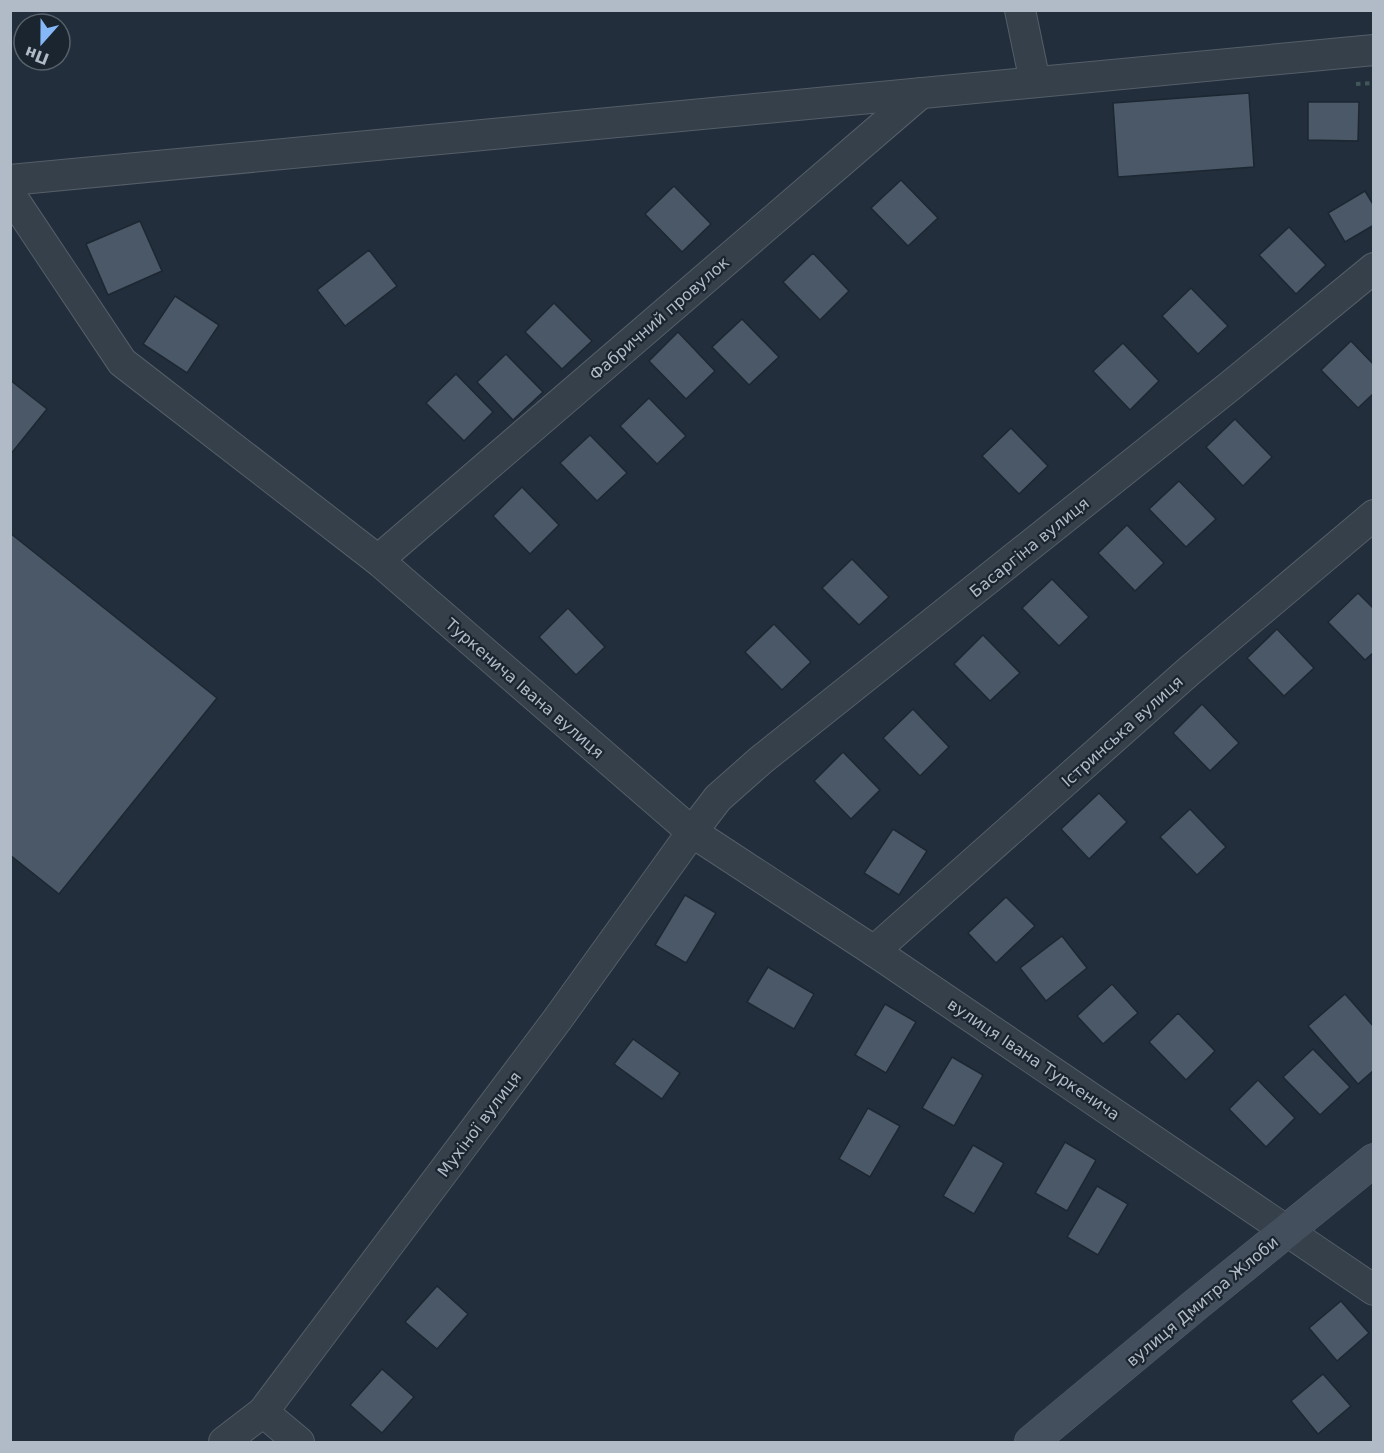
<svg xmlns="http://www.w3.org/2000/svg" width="1384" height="1453" font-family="'DejaVu Sans',sans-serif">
<rect width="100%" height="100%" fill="#222e3b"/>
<g fill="#4a5867" stroke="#1d2732" stroke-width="1.5">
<polygon points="1249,93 1254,167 1118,177 1113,103"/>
<polygon points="1308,102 1359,102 1358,141 1308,140"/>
<polygon points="901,180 938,218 908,246 871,208"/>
<polygon points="674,186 711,224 682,252 645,214"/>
<polygon points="1365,191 1374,206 1374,225 1345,242 1328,213"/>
<polygon points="140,221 162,271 108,295 86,244"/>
<polygon points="1289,227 1326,265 1296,294 1259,255"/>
<polygon points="369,250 397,286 345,326 317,290"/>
<polygon points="813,253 849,291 820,320 783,282"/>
<polygon points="1191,288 1228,326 1198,354 1162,316"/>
<polygon points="175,296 219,325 187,373 143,344"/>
<polygon points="554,303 592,341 562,369 525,332"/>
<polygon points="742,319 779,357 749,385 712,347"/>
<polygon points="678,332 715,371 686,399 649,361"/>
<polygon points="1351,341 1374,365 1374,393 1358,408 1321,370"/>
<polygon points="1123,343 1159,381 1130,410 1093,371"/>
<polygon points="506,354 543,392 513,420 477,382"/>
<polygon points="456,374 493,412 464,441 426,403"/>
<polygon points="10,380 47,409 10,455"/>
<polygon points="649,398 686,436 657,464 620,426"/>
<polygon points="1235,419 1272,457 1243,486 1206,447"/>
<polygon points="1011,428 1048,466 1019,494 982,456"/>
<polygon points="590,435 627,473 597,501 560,463"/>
<polygon points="1179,481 1216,519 1186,547 1149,509"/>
<polygon points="522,487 559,525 530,554 493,516"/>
<polygon points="1127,525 1164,563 1135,591 1098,553"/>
<polygon points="10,533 217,698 59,894 10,855"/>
<polygon points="852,559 889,597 859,625 822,588"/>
<polygon points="1052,579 1089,617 1059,646 1022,608"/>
<polygon points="1358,593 1374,609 1374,652 1365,660 1328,622"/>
<polygon points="568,608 605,647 576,675 539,637"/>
<polygon points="774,624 811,662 782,690 745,652"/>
<polygon points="1277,629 1314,668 1284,696 1247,658"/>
<polygon points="983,635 1020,673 990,701 954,664"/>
<polygon points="1202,704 1239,743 1210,771 1173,733"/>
<polygon points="913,709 949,747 920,776 883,738"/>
<polygon points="843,752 880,790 851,819 814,781"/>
<polygon points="1099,793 1127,822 1089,859 1061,829"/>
<polygon points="1190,809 1226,847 1197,875 1160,837"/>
<polygon points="893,829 927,851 899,895 864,873"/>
<polygon points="685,895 716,913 686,963 655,945"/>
<polygon points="1006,897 1035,926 996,963 968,933"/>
<polygon points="1062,936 1087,968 1046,1001 1020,968"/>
<polygon points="768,967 814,994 794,1029 747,1002"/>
<polygon points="1112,984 1138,1013 1103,1044 1077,1016"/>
<polygon points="1345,994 1374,1027 1374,1070 1358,1084 1308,1026"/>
<polygon points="885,1004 916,1022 886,1073 855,1055"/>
<polygon points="1178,1013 1215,1051 1186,1080 1149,1042"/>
<polygon points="633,1039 680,1073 662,1099 614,1064"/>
<polygon points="1313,1049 1350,1087 1320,1115 1283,1077"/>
<polygon points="952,1057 983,1075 954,1126 922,1108"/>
<polygon points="1258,1080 1295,1118 1266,1147 1229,1109"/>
<polygon points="868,1108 900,1126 870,1177 839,1159"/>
<polygon points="1065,1142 1096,1160 1067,1211 1035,1193"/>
<polygon points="973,1145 1004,1163 974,1214 943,1196"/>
<polygon points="1097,1186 1128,1204 1098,1255 1067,1237"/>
<polygon points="437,1286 468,1314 437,1349 405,1322"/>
<polygon points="1341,1301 1369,1333 1337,1361 1309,1328"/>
<polygon points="382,1369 414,1397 382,1433 350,1405"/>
<polygon points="1323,1374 1351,1406 1318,1434 1291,1401"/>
</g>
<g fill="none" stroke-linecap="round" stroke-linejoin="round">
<g stroke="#545e69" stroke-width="32">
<g id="street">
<polyline points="1020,10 1035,82"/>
<polyline points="921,93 378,560 692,832 874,951 1374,1290"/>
<polyline points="10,180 1374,50"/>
<polyline points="10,194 122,362 378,560"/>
<polyline points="874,951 1188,672 1374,515"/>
<polyline points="263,1412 299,1442"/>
<polyline points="224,1442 263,1412 557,1020 692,832 718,798 761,760 1230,386 1374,268"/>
</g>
</g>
<g stroke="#545e69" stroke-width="34">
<polyline id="secondary" points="1031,1442 1193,1307 1374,1160"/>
</g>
<polyline stroke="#425759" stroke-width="4" stroke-dasharray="4.5 4.5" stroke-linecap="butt" points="1356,84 1374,83"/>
<use href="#street" stroke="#36404b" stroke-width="30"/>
<use href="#secondary" stroke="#444f5e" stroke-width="33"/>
</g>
<g text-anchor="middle" stroke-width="4.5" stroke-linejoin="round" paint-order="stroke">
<g font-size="16" fill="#b1bbc7" stroke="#1b2530">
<text transform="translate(659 318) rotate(-41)" y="6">Фабричний провулок</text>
<text transform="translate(1029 547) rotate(-39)" y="6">Басаргіна вулиця</text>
<text transform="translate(525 688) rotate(41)" y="6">Туркенича Івана вулиця</text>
<text transform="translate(1122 731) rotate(-42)" y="6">Істринська вулиця</text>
<text transform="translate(1034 1059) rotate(34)" y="6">вулиця Івана Туркенича</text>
<text transform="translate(479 1124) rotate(-53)" y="6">Мухіної вулиця</text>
<text transform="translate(1202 1301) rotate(-40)" y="6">вулиця Дмитра Жлоби</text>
</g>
</g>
<rect width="1384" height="1453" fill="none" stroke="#b1bbc7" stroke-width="24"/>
<g transform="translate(42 42) rotate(201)"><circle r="28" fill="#1b2530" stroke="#57616c" stroke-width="1.5"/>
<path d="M0-4.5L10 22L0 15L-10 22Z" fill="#86b8f7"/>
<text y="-9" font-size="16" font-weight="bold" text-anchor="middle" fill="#b1bbc7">Пн</text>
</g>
</svg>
